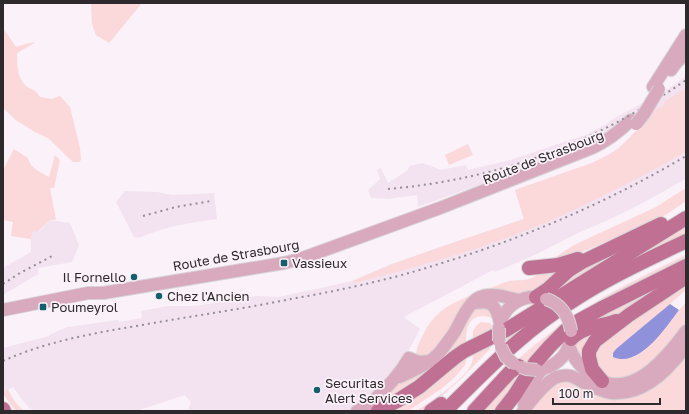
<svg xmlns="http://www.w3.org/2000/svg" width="689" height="414" font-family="'Golos Text',sans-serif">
<rect width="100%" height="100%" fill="#fbf1f9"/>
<g fill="#f3e3f1">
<polygon points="686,75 686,179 637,206 606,221 578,233 535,255 495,272 493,270 404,317 420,329 398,371 380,389 360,404 346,411 188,411 191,402 185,395 136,411 35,411 29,408 24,402 13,387 3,393 3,348 49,336 49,335 67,327 118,320 119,322 142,318 141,311 168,306 195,306 256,296 279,297 352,281 391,264 455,242 524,219 515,190 592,163 603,158 619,148 647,120 606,136 572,151 418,207 417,195 388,199 371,198 368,190 380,179 377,170 381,168 388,183 408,170 409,166 423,163 441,170 466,165 468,170 510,160 588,134 610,122 609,121 665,91 683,78"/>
<polygon points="125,191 157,192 172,195 214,193 217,219 197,222 175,226 160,230 138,238 134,237 116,202"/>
<polygon points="50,220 70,223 79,245 72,262 38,268 38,274 3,295 3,268 31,252 31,239 33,231 39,231"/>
</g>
<g fill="#fbd8d9">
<polygon points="91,3 142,3 109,43 96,35 92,24"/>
<path d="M 3,28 L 16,47 L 29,43 L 36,42 L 17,53 C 17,63 17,77 25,85 C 31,91 34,87 40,97 L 52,99 L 60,96 L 70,107 L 80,148 L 81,160 L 79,162 L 73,162 L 48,138 L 35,132 L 16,120 L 3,108 Z"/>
<path d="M 686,88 L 686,152 C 635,180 583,208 528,230 C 472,252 413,268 354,283 L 353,281 C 408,256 466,239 524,219 L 515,190 L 592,163 L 610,154 L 619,148 L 640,127 L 652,111 L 664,105 L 664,102 Z"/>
<polygon points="468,144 473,155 449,165 445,155"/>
<path d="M 14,149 L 28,158 C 30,168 40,172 49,177 L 55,155 L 60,160 L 54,188 L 50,188 L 56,220 L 50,220 L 38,231 L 33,231 L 31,239 L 11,236 L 13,222 L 3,220 L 3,170 Z"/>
<polygon points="686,188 686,201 667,214 640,227 584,251 574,256 549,263 554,258 574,245 656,207"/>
<polygon points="679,217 554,294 566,277"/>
<polygon points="686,224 686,236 507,345 504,337"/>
<path d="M 686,255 L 686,259 L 672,266 L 532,364 L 524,362 L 518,359 C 537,343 556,327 577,314 C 611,291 649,273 686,255 Z"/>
<path d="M 562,267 L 537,290 L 525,292 L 517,295 L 498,293 L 455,322 L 433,353 L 425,357 L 417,356 C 415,349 420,341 423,335 C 436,307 459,300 486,290 C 493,287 502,283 509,281 C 525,279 531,283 543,269 Z"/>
<polygon points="686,268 623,314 578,326"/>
<path d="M 686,282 L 686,290 L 647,324 L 616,349 L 621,359 L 633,357 L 639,354 L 644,351 L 651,344 L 686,302 C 686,308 688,318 685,323 C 683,330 676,338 671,343 C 657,359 629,387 605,376 C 603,375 600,373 598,371 L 594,347 Z"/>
<path d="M 488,306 L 495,320 C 486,314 473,314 468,326 C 466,331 466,338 466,344 L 415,384 L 366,410 L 392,390 L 406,376 L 415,372 L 473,309 Z"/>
<path d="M 481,322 L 490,323 L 493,327 L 492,332 L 473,341 C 472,332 473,327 481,322 Z"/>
<polygon points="588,331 594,337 588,368 574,346 577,340"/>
<path d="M 492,342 L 492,345 L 490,349 L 461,379 L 425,411 L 416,411 C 429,403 465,379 471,365 C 473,361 473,355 473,350 Z"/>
<polygon points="686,351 686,411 529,411 549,386 567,378 595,392"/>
<polygon points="466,353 466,360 465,365 455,377 441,389 408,411 385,411"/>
<polygon points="521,372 498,411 477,411 510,375"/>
<polygon points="8,390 16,403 24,411 16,411 8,401 3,393"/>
</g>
<path fill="#8f91db" d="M 670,304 L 679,310 C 666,327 639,369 613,357 L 613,353 L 616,349 Z"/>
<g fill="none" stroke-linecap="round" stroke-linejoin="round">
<g stroke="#d5d4d5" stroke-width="14">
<g id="major">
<polyline points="671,70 676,63 686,53"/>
<polyline points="653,87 686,35"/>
<path d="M 476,303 C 493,299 497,309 500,323"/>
<path d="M 3,310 L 88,293 L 103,293 L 284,263 L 300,259 L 440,208 L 592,148 C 607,141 619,132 631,120"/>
<path d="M 499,328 C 503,306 522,293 545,298"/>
<path d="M 569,346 C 573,359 581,367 591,375 C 629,404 665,359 686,331"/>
<path d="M 537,370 C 553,368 566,358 570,342"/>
<path d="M 400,377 C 414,370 428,365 439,353 C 444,347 449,340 454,333 C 460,323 468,302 480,297 C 492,292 508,298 519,300"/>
<path d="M 371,403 C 385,389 399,376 409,358 L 419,362 L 430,361"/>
<polyline points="524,404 537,376 542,369"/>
<polyline points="357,411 377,400"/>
<path d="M 523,411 C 531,401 546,381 557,377 C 573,372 576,380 588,385 C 596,388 604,392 611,393 C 643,396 669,370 686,346"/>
</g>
</g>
<g stroke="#d5d4d5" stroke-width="16">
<g id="highway">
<polyline points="529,268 558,265 578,259"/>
<polyline points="536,297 548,289 569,270 582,262 661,224"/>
<path d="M 571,339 C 582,326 601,327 616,321"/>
<polyline points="602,381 592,369 589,357 589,351 595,341 629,315 686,277"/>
<polyline points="3,409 4,411"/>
<polyline points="378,411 397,401 419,387 454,358 464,351 506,330 686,218"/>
<polyline points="431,411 441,404"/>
<path d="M 445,411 C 485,372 523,331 571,302 C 607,278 647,260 686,241"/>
<polyline points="474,411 510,372 519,366"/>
<polyline points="502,411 514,396 535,363 550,346 566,330 580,320 604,307 686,266"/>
</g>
</g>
<use href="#major" stroke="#d9aabe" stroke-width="12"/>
<use href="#highway" stroke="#c07193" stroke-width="14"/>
<g stroke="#958e94" stroke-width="2" stroke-dasharray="2 4" stroke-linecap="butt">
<path d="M 388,189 C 499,179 594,144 686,80"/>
<polyline points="143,216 176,207 211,201"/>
<polyline points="3,284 20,273 54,255"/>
<path d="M 3,361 C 47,341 95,333 142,325 C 192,316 242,309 291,299 C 342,290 393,279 442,263 C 527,237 610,201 686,156"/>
</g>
<g stroke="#d5d4d5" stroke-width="14" stroke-linecap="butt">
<g id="major-bridge">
<polyline points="636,124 644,114 659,89"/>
<path d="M 546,299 C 561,304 569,316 571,331"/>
<polyline points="499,328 499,341"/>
<polyline points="501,347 506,357 514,364"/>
<polyline points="521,367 526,369 537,370"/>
</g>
</g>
<use href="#major-bridge" stroke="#d9aabe" stroke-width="12"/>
</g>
<g fill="#13606c" stroke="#fbf1f9" stroke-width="1.5">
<rect x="280" y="259" width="8" height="8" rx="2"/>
<circle cx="134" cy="277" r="4"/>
<circle cx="159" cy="296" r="4"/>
<rect x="39" y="303" width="8" height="8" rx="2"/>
<circle cx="317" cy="390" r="4"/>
</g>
<g text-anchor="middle" stroke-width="3.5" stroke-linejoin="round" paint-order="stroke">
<g font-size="13" fill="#2d292c" stroke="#fbf1f9">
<text transform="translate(543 157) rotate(-21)" y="5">Route de Strasbourg</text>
<text transform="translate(236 255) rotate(-10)" y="5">Route de Strasbourg</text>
</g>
<g font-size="13" fill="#2d292c" stroke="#fbf1f9" text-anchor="start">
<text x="292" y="268">Vassieux</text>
<text x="126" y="282" text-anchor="end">Il Fornello</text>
<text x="167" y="301">Chez l'Ancien</text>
<text x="51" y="312">Poumeyrol</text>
<text x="325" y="388">Securitas<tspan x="325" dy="15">Alert Services</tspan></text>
</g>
</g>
<rect width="689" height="414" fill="none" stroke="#2d292c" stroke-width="8"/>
<path d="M553 398v6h107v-6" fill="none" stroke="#2d292c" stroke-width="2"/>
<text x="559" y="398" font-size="12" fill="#2d292c" stroke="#fbf1f9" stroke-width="3" paint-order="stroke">100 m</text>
</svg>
